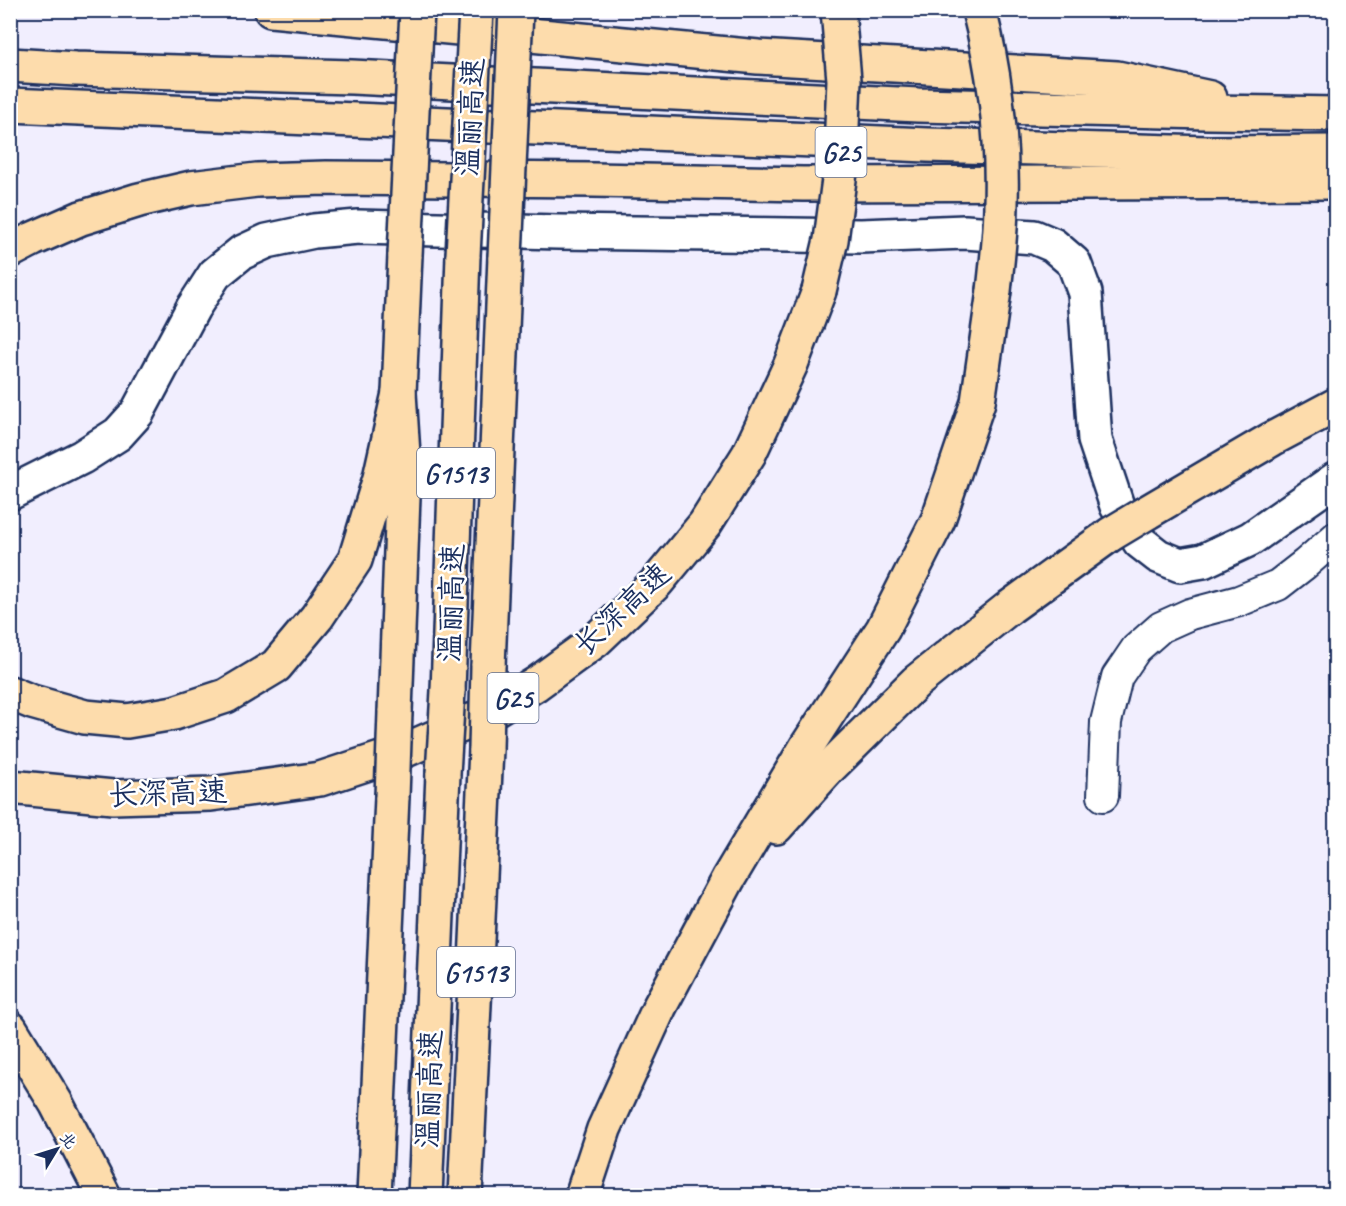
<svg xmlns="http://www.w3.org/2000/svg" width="1346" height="1206" font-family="Caveat,'LXGW WenKai TC',sans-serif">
<rect width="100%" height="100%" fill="#f1eefe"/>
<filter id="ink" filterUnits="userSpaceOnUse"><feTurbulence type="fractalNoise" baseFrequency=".0167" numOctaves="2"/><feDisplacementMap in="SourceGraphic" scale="12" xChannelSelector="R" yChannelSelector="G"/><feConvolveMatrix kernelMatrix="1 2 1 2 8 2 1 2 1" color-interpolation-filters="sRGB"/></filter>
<g filter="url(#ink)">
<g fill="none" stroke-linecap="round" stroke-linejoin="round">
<g stroke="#1b2f5e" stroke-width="34">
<polyline id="minor" points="1103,796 1106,722 1117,677 1136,649 1161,627 1190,614 1239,601 1278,585 1305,564 1336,537"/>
</g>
<g stroke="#1b2f5e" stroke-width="38">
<polyline id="tertiary" points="10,493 82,457 118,434 137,413 193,308 215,274 241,253 267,241 314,231 358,227 558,232 861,236 965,232 1034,237 1053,245 1074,263 1085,293 1095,440 1117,506 1140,542 1158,556 1180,565 1203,561 1250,539 1336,479"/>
</g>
<g stroke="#1b2f5e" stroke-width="38">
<g id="motorway">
<polyline points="271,10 758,57 1117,78 1210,98"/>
<polyline points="10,65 76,69 352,77 918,105 1207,112 1336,114"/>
<polyline points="10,105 927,145 1208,153 1336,152"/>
<polyline points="10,251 33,239 81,218 139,200 191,188 257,180 326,178 593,180 803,184 1336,182"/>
<polyline points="1146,513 1272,439 1336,405"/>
<polyline points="488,666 505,257"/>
<polyline points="448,691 463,255"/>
<polyline points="10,693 32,702 85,717 127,721 174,713 226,696 276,666 317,617 355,560 380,478 399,393"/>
<polyline points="395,712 404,470 399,393 405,255"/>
<polyline points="10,787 113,797 211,794 320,779 399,753 487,714 536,684 595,641 657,582 705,524 749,454 791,364 819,291"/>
<polyline points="776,827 829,768 916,682 1010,607 1111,534"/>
<polyline points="10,1028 56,1103 104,1196"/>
<polyline points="374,1196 392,797"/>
<polyline points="425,1196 443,774"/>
<polyline points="465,1196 486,749"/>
<polyline points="582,1196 604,1129 660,1006 728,879 807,746 883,629 938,520 978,402 994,291"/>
</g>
</g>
<use href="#minor" stroke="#fff" stroke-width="30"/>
<use href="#tertiary" stroke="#fff" stroke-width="33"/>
<use href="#motorway" stroke="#fddcac" stroke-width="33"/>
<g stroke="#1b2f5e" stroke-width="38" stroke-linecap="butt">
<g id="motorway-bridge">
<path d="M 979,10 C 995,73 1003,138 1001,203 C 1001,232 997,262 994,291"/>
<polyline points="405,255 417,10"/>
<polyline points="463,255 476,10"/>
<polyline points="505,257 516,10"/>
<polyline points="819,291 831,240 840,172 844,80 838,10"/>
<polyline points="1111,534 1146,513"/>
<polyline points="486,749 488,666"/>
<polyline points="443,774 448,691"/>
<polyline points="392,797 395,712"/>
</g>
</g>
<use href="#motorway-bridge" stroke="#fddcac" stroke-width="33"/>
</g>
</g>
<g text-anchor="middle" stroke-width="5" stroke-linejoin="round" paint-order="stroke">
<g fill="#fff" stroke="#5f6d8e" stroke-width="1.5">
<rect x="815.5" y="127" width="51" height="50" rx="4.5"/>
<rect x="417" y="448" width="78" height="50" rx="4.5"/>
<rect x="487.5" y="673" width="51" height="50" rx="4.5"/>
<rect x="437" y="947" width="78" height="50" rx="4.5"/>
</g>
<g font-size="28" font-weight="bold" fill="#1b2f5e">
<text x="841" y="162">G25</text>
<text x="456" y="483">G1513</text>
<text x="513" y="708">G25</text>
<text x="476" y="982">G1513</text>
</g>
<g font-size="30" fill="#1b2f5e" stroke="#fff">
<text transform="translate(470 117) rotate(-87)" y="10">温丽高速</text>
<text transform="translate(451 603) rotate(-88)" y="10">温丽高速</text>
<text transform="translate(622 609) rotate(-43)" y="10">长深高速</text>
<text transform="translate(168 793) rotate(-2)" y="10">长深高速</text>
<text transform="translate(429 1089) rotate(-88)" y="10">温丽高速</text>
</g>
</g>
<rect width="1346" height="1206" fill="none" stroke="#fff" stroke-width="36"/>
<rect x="18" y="18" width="1310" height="1170" fill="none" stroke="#1b2f5e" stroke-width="2" filter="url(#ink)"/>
<g transform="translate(57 1149) rotate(52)" stroke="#ffffff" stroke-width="4.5" paint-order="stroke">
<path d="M0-4.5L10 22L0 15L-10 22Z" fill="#1b2f5e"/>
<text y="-9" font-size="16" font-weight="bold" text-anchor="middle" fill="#1b2f5e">北</text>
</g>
</svg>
